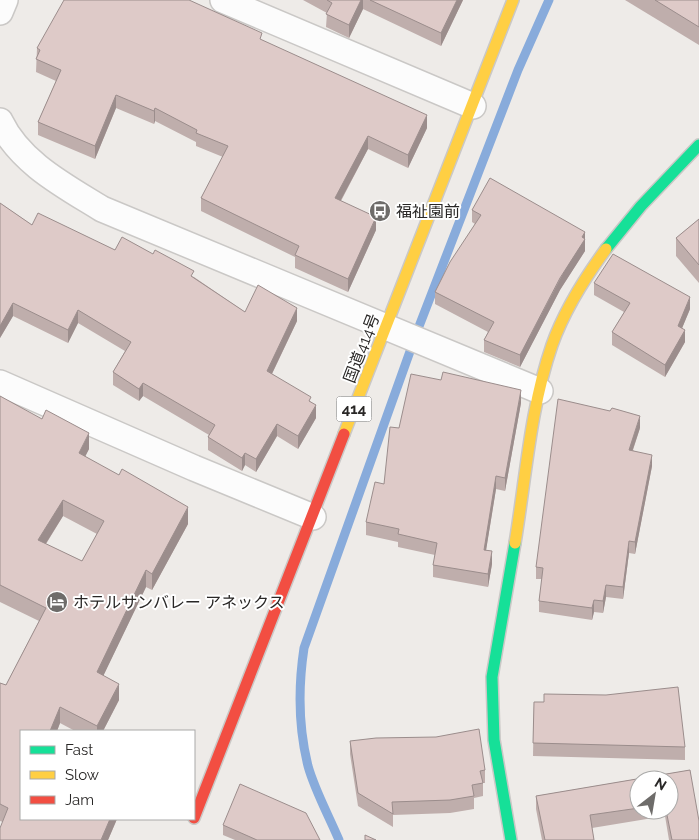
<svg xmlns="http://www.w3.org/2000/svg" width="699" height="840" font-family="Raleway,'Noto Sans JP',sans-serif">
<rect width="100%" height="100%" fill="#eeebe8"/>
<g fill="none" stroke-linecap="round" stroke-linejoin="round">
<path stroke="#88abdb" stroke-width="9" d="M 339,840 C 329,816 315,791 308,766 C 298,726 298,688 304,648 L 418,329 L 518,70 L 549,0"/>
<g stroke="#cac8c6" stroke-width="28">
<g id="street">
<polyline points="223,0 473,106"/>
<polyline points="0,12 5,0"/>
<path d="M 0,121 C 20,163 65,186 102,209 L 540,391"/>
<polyline points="0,383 194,468 313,517"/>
</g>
</g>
<g stroke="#cac8c6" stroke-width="14">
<g id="fast">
<polyline points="606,249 641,206 699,145"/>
<polyline points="511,840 494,740 492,677 515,543"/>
</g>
</g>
<g stroke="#cac8c6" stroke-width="14">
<g id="slow">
<polyline points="344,434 513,0"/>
<path d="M 515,543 C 526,477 530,409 552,345 C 564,311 584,279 606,249"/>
</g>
</g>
<g stroke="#cac8c6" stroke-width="14">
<polyline id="jam" points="194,818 344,434"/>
</g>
<use href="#street" stroke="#fcfcfc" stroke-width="25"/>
<use href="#fast" stroke="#16e098" stroke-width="11"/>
<use href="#slow" stroke="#ffcf43" stroke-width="11"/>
<use href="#jam" stroke="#f24e42" stroke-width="11"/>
</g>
<g fill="#bfaeac" fill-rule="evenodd">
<polygon points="303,0 463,0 441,46 363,9 349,38 326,27 327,13"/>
<polygon points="625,0 699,0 699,45"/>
<polygon points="262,40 427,128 408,168 368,149 341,201 376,230 348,292 295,268 295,257 201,211 201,198 223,157 196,146 196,142 155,121 154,124 116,108 95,159 38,135 38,122 56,81 36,72 37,48"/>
<polygon points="0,203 32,225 115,250 194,277 245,312 297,321 272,374 311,402 316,418 298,449 277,436 256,472 245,465 242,471 208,450 208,437 209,435 143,396 139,401 113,385 113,372 125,351 78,323 68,343 13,316 0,338"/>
<polygon points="472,210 585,232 585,251 560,290 520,367 484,352 484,340 488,332 435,304 435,292 475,224 472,222"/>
<polygon points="699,219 699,283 676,256 676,238"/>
<polygon points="594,283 690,309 682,328 685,342 665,377 612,345 612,332 624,312 594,295"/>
<path d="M 0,396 L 89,449 L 85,456 L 188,524 L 152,590 L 146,587 L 103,676 L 119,700 L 103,731 L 75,731 L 60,723 L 57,731 L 21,731 L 21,819 L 117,819 L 108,840 L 3,822 L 0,821 L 0,683 L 6,685 L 39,621 L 0,602 ZM 63,516 L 97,534 L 82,561 L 46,544 Z"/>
<polygon points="521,403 505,491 496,489 486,550 492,564 488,587 433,577 433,565 435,555 398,547 398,542 366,535 366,522 384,484 399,428"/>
<polygon points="640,428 633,450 652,466 635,554 629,553 623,599 606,597 603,613 594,612 592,620 539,612 539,601 542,579 536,579 536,567"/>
<polygon points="534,702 685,747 685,760 533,756"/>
<polygon points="350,741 485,770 485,783 483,783 483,796 474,798 474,809 450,813 393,815 393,827 358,806 350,754"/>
<path d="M 690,770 L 699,840 L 669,840 L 665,816 L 592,828 L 594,840 L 542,840 L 536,809 L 536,796 ZM 639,780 L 669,780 L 669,810 L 639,810 Z"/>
<polygon points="223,825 320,840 235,840 223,835"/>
</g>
<g fill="#9b8d8c">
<polygon points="361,0 363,0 363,9 349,38 349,25"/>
<polygon points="457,0 463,0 441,46 441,33"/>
<polygon points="116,95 116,108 95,159 95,146"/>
<polygon points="155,108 155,121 154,124 154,111"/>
<polygon points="427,115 427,128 408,168 408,155"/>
<polygon points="368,136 368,149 335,211 335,198"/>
<polygon points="376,217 376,230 348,292 348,279"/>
<polygon points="585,232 585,251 560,290 520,367 520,355"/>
<polygon points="690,297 690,309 678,338 678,326"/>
<polygon points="13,303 13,316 0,338 0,326"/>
<polygon points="297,308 297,321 267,384 267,371"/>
<polygon points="78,310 78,323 68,343 68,330"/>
<polygon points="685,330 685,342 665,377 665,365"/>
<polygon points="143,383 143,396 139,401 139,389"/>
<polygon points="521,390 521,403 505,491 505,478"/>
<polygon points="316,405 316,418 298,449 298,436"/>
<polygon points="640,416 640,428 629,461 629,450"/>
<polygon points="277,424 277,436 256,472 256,459"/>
<polygon points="89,433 89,449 79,469 79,453"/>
<polygon points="245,453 245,465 242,471 242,458"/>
<polygon points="652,455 652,466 635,554 635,542"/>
<polygon points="496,476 496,489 484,563 484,550"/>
<polygon points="63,500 63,516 38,556 38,540"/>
<polygon points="188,507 188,524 152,590 152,574"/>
<polygon points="629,541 629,553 623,599 623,587"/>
<polygon points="492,551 492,564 488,587 488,574"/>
<polygon points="146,570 146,587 97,689 97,672"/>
<polygon points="606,585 606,597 603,613 603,601"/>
<polygon points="594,600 594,612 592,620 592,608"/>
<polygon points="119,684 119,700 103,731 97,731 97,726"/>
<polygon points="60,707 60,723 57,731 50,731"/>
<polygon points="110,819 117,819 108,840 101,840"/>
</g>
<g fill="#decac8" stroke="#9b8d8c" fill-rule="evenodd">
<polygon points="64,0 189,0 262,33 260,39 427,115 408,155 368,136 335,198 376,217 348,279 295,255 299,246 201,198 228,146 196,133 197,130 155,108 154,111 116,95 95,146 38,122 61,70 36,59 40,50 37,48"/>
<polygon points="327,0 361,0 349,25 326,14 332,3"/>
<polygon points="370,0 457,0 441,33"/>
<polygon points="655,0 699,0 699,27"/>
<polygon points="490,178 585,232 582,237 585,239 560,278 520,355 484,340 494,322 435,292 450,262 481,215 472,210"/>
<polygon points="0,203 32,225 38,213 115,250 122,237 153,254 155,250 194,271 191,276 245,312 258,285 297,308 267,371 311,397 309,401 316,405 298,436 277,424 256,459 245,453 242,458 208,437 215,425 143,383 139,389 113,372 131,342 78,310 68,330 13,303 0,326"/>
<polygon points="699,219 699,265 676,238"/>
<polygon points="613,254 690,297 678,326 685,330 665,365 612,332 630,303 594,283"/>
<polygon points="443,372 521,390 505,478 496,476 484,550 492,551 488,574 433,565 437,543 398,534 399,529 366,522 375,482 384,484 390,427 399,428 411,374 441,380"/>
<path d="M 0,396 L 42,419 L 46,410 L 89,433 L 79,453 L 119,475 L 122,469 L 188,507 L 152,574 L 146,570 L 97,672 L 119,684 L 97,726 L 60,707 L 50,731 L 21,731 L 21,819 L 110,819 L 101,840 L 0,840 L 0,828 L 8,808 L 0,804 L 0,683 L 6,685 L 46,608 L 0,585 ZM 63,500 L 104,521 L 82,561 L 38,540 Z"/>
<polygon points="558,399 610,411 612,408 640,416 629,450 652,455 635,542 629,541 623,587 606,585 603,601 594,600 592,608 539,601 543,568 536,567"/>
<polygon points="678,687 685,747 533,743 534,702 544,702 544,694 606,695"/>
<polygon points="479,729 485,770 480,771 483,783 472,785 474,796 450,800 392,802 393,814 358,793 350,741 376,738 436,737"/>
<polygon points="690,770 699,821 699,840 672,840 666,810 669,810 669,780 639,780 639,808 590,815 594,840 545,840 536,796"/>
<polygon points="240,784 306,813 320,840 257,840 223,825"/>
<polygon points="365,835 376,840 365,840"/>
</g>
<defs>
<g id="bus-disc" transform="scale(1.125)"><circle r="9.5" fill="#6e6c6a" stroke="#fff"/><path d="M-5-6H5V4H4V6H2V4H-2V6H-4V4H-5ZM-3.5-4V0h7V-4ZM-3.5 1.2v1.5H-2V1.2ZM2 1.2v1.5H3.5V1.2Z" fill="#fff"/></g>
<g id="hotel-disc" transform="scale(1.125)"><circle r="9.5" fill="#6e6c6a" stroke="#fff"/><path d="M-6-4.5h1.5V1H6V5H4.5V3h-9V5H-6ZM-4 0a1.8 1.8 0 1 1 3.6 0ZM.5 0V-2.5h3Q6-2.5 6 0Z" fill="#fff"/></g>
</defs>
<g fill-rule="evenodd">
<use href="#bus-disc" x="380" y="211"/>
<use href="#hotel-disc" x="57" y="602"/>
</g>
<g text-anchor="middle" stroke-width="4" stroke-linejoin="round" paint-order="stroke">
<rect fill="#fff" stroke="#696867" stroke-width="1" x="336.5" y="396.5" width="35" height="25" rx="4"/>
<g font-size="15" font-weight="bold" fill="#292726">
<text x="354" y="414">414</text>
</g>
<g font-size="16" fill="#292726" stroke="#fff" text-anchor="start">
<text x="396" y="217">福祉園前</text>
<text x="73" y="608">ホテルサンバレー アネックス</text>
</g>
<g font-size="16" fill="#292726" stroke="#fff">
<text transform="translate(361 348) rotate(-69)" y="6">国道414号</text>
</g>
</g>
<rect x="20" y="730" width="175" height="90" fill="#ffffff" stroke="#a9a9a8"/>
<rect x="30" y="746" width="25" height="8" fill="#16e098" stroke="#a9a9a8"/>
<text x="65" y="755" font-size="15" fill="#292726">Fast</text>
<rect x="30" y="771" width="25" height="8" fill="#ffcf43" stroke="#a9a9a8"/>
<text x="65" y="780" font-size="15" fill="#292726">Slow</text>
<rect x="30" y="796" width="25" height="8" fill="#f24e42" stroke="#a9a9a8"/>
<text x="65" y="805" font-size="15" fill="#292726">Jam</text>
<g transform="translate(654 795) rotate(31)"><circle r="24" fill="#ffffff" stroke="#a9a9a8"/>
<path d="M0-4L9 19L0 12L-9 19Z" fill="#6e6c6a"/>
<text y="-8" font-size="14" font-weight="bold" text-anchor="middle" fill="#292726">N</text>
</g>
</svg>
